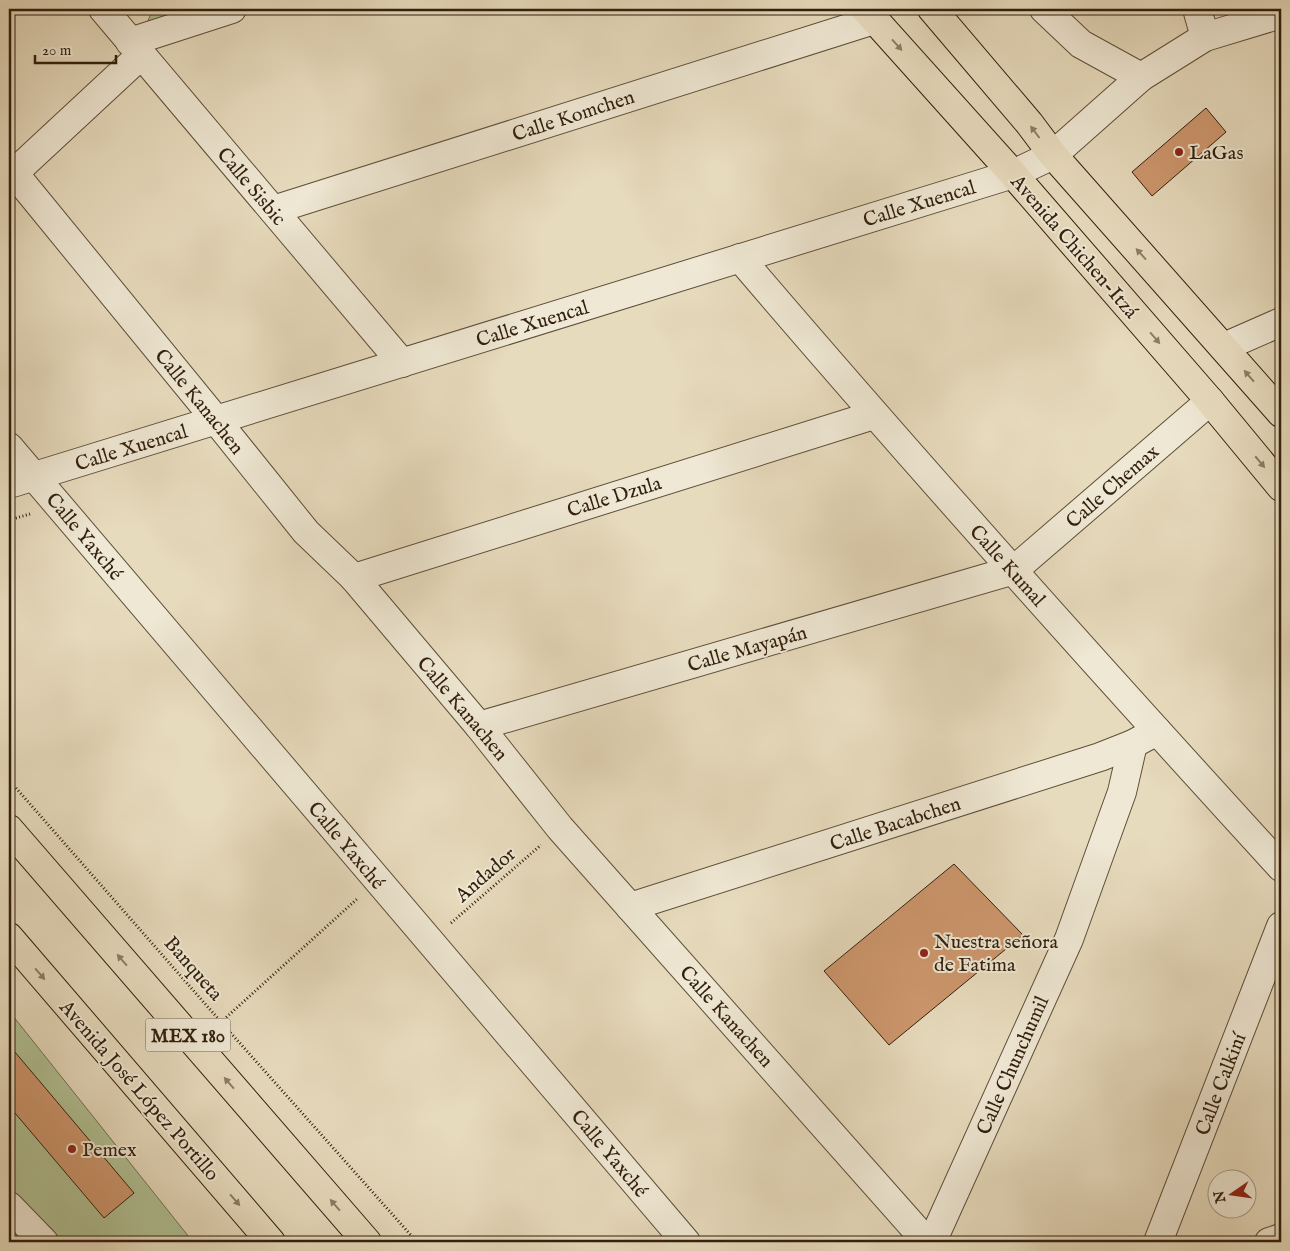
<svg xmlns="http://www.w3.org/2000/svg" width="1290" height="1251" font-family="'IM FELL English',serif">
<rect width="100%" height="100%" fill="#e7dbbd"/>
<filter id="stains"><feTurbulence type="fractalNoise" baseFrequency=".004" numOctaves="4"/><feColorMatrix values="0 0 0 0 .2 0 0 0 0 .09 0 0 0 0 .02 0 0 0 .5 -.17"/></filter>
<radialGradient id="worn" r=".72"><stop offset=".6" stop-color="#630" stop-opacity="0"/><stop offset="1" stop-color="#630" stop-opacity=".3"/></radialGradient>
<g fill="#b1c195" stroke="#717051">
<polygon points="153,9 205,9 144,30"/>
<polygon points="9,1011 193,1242 9,1242"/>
</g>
<g fill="#ce976e" stroke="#311f0d">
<polygon points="1206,108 1226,132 1152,196 1132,172"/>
<polygon points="954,864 1023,935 889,1045 824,971"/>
<polygon points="9,1045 134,1193 104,1218 9,1106"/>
</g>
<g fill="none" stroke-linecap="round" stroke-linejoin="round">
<g stroke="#5e4e39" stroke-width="30">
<g id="minor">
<polyline points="103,9 402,363"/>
<polyline points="1044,9 1081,44 1141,77"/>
<polyline points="1197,9 1205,37"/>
<polyline points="130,42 232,9"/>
<polyline points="9,167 216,420 306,532 354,578 479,726 560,828 927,1242"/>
<polyline points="14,173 141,55"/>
<polyline points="273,210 874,20"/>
<path d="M 740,258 C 916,464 1098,667 1281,867"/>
<polyline points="1224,347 1281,322"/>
<polyline points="9,447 686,1242"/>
<polyline points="9,484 1013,174 1053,155 1141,77 1205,37 1281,14"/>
<polyline points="354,578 874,415"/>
<polyline points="479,726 1014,570 1210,401"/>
<polyline points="630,907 1100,757 1133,744 1157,731"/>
<polyline points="9,1206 44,1242"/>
<polyline points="932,1242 1069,939 1122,792 1133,744"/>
<polyline points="1158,1242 1281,926"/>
<polyline points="1269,1242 1281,1238"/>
</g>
</g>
<g stroke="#311f0d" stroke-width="30">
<g id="major">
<polyline points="865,9 1013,174 1210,401 1281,487"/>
<polyline points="932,9 1029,123 1053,155 1281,413"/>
<polyline points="9,829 367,1242"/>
<polyline points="9,937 271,1242"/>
</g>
</g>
<g stroke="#311f0d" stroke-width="3" stroke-dasharray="1 2.5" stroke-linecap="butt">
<polyline points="9,520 30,514"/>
<polyline points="9,780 221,1022 417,1242"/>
<polyline points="451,923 541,845"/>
<polyline points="221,1022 357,899"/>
</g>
<use href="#minor" stroke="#efe8d4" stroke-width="28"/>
<use href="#major" stroke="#e7dbbd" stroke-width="28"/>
</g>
<defs><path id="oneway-solid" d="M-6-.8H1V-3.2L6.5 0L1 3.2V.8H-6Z" transform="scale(1.25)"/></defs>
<g fill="#8c7d65">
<use href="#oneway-solid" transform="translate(897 45) rotate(48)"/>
<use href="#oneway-solid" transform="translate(1035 132) rotate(-127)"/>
<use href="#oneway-solid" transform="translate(1141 254) rotate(-132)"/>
<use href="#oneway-solid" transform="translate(1155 338) rotate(49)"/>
<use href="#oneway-solid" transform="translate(1249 376) rotate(-131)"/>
<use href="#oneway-solid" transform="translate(1260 462) rotate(50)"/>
<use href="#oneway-solid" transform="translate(122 960) rotate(-131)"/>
<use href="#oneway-solid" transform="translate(40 974) rotate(49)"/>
<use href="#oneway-solid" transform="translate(229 1083) rotate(-131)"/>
<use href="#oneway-solid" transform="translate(235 1200) rotate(49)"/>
<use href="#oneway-solid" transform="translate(335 1205) rotate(-131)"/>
</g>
<g fill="#8f2418" stroke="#efe8d4" stroke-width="2">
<circle cx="1179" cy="152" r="5"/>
<circle cx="924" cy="953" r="5"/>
<circle cx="72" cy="1149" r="5"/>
</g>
<g text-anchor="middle" stroke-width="4" stroke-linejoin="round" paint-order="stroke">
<rect fill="#efe8d4" stroke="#6a5b49" stroke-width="1" x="145.5" y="1018.5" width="85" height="33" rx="4"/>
<g font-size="19" font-weight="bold" fill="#311f0d">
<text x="188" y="1042">MEX 180</text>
</g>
<g font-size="20" fill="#311f0d" stroke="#efe8d4">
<text transform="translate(573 115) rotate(-18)" y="7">Calle Komchen</text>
<text transform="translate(252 186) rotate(50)" y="7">Calle Sisbic</text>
<text transform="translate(919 203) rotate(-17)" y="7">Calle Xuencal</text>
<text transform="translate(1075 246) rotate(49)" y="7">Avenida Chichen-Itzá</text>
<text transform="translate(532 323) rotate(-17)" y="7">Calle Xuencal</text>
<text transform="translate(200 401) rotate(51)" y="7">Calle Kanachen</text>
<text transform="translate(131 447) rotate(-17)" y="7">Calle Xuencal</text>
<text transform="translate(1112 486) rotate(-41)" y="7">Calle Chemax</text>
<text transform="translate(614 496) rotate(-17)" y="7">Calle Dzula</text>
<text transform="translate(85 536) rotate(50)" y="7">Calle Yaxché</text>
<text transform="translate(1008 565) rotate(48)" y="7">Calle Kumal</text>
<text transform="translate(747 648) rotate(-16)" y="7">Calle Mayapán</text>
<text transform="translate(463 708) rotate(50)" y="7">Calle Kanachen</text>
<text transform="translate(895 823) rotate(-18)" y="7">Calle Bacabchen</text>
<text transform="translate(347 845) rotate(50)" y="7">Calle Yaxché</text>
<text transform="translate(485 874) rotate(-41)" y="7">Andador</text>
<text transform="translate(194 968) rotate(49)" y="7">Banqueta</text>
<text transform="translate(727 1016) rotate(48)" y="7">Calle Kanachen</text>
<text transform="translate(1012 1065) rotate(-66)" y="7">Calle Chunchumil</text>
<text transform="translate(1220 1084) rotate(-69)" y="7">Calle Calkiní</text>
<text transform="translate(140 1090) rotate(49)" y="7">Avenida José López Portillo</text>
<text transform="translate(610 1153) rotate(50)" y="7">Calle Yaxché</text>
</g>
<g font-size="20" fill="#311f0d" stroke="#efe8d4" text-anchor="start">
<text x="1189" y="159">LaGas</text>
<text x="934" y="948">Nuestra señora<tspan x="934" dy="23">de Fatima</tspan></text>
<text x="82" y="1156">Pemex</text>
</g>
</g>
<rect width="1290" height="1251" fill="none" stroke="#e7dbbd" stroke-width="30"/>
<rect x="10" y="10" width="1270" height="1231" fill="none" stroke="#311f0d" stroke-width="2.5"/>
<rect x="15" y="15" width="1260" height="1221" fill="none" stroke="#311f0d"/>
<g transform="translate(1232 1194) rotate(257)"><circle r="24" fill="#efe8d4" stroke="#a39884"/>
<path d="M0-4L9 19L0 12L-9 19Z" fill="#8f2418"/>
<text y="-8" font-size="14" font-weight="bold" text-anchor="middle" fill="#311f0d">N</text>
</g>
<path d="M35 55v8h81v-8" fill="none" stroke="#311f0d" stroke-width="2.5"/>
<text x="42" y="55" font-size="15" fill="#311f0d" stroke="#efe8d4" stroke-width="4" paint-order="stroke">20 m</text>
<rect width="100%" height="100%" filter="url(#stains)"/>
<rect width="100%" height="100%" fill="url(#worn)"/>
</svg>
